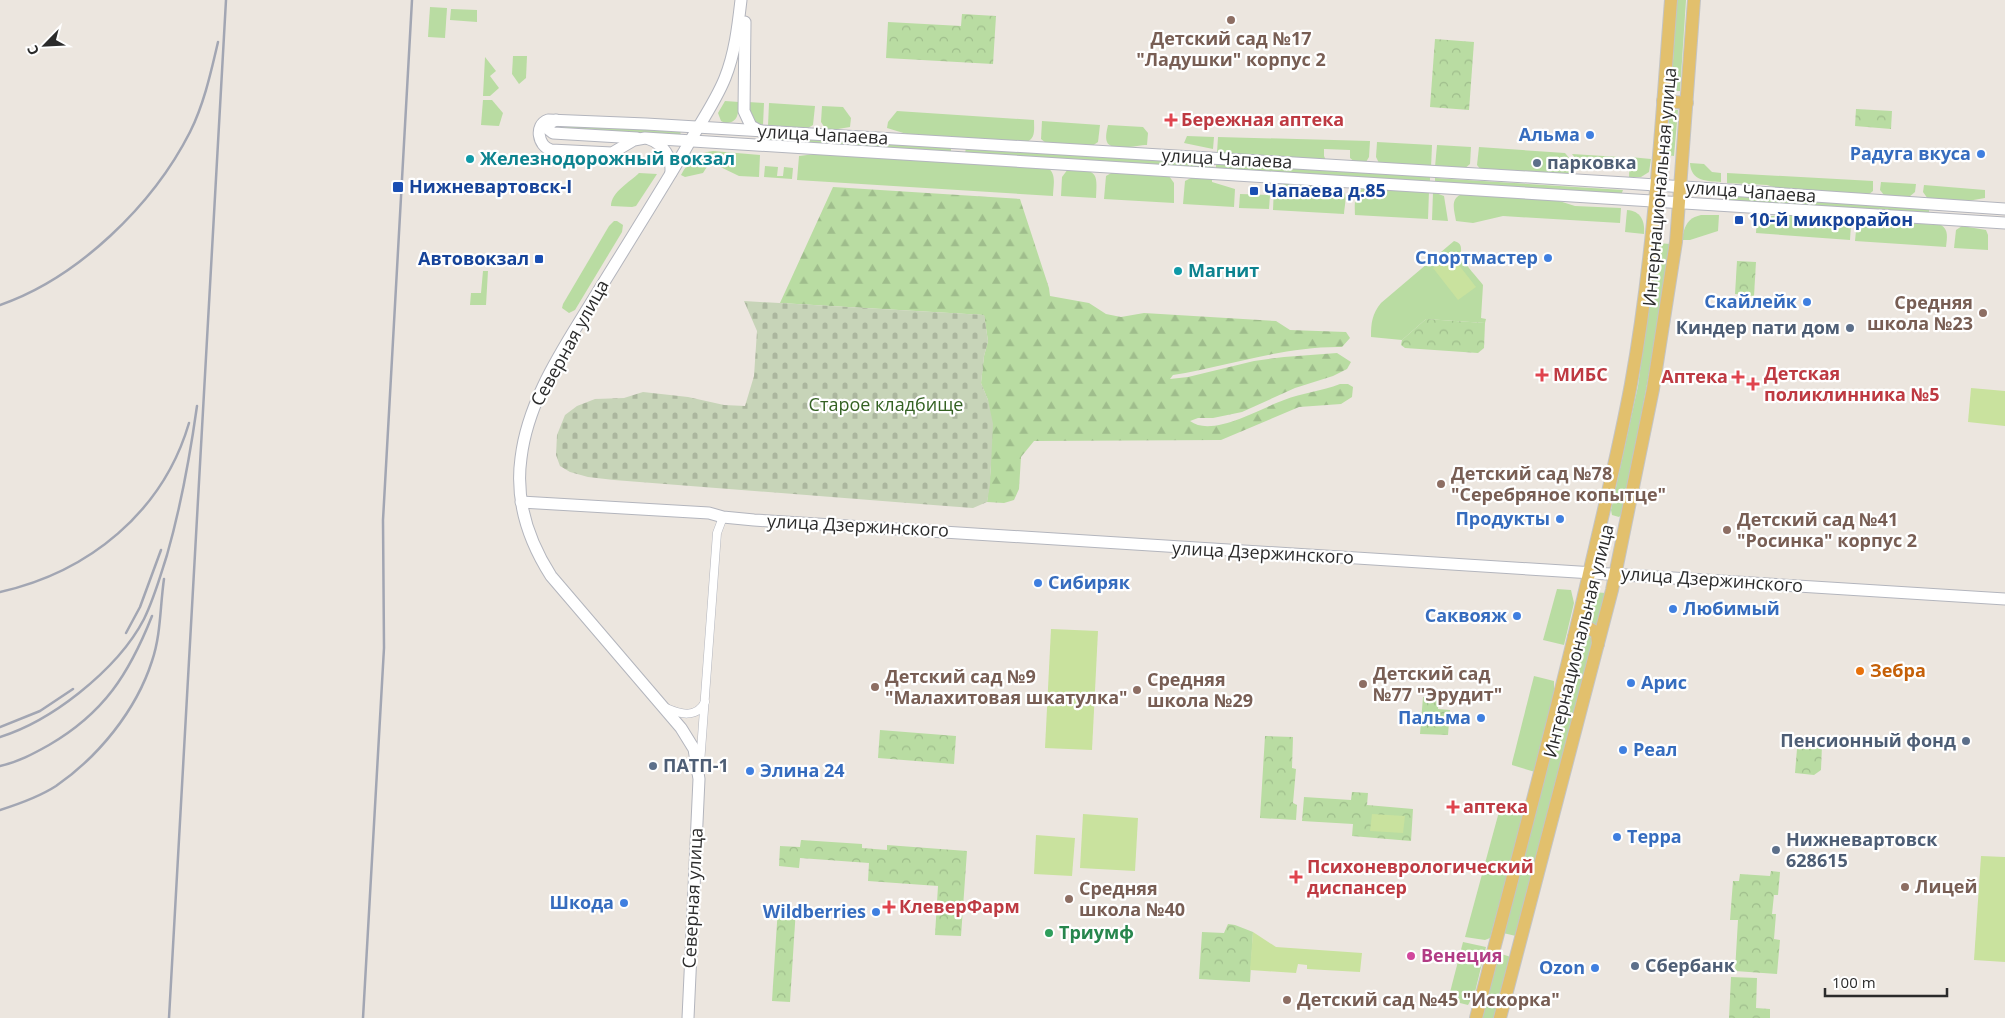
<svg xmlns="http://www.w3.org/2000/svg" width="2005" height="1018" font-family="'Open Sans',sans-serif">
<defs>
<pattern id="forest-firs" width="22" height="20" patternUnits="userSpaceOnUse" patternTransform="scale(1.25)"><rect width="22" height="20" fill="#b9dca2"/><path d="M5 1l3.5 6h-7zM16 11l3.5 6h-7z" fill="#9fbd8c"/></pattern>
<pattern id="cemetery-stones" width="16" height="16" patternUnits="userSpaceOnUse" patternTransform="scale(1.25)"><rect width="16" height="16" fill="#c7d4b8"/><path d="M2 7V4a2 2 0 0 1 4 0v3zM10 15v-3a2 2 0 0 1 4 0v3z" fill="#abb69e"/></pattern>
<pattern id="park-crowns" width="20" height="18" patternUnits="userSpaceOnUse" patternTransform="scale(1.25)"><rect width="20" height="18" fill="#b9dca2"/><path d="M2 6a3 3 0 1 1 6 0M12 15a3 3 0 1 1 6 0" fill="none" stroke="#9fbd8c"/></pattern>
</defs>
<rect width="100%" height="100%" fill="#ece6df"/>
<g fill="#b9dca2">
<polygon points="1677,0 1686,0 1680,91 1671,91"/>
<polygon points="430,7 447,8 445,38 428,37"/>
<polygon points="451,9 477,10 477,22 450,20"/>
<polygon points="513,56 527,56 526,78 519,84 512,74"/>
<polygon points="485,57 496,71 490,76 499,88 490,96 483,96"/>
<polygon points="483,100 492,100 503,113 499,126 481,125"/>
<path d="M 725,101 L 739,102 C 738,113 739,123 725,123 L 721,121 L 718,113 Z"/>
<path d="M 748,102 L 764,103 L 763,125 C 751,122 750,113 748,102 Z"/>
<polygon points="769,103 815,106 813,125 808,128 768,126"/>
<polygon points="822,106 843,107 851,118 850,127 832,130 825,128 821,122"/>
<polygon points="1670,110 1678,110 1674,156 1666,155"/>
<path d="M 897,111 L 1034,120 C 1034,129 1036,139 1026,142 L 910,135 L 887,128 L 888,122 Z"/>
<polygon points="1042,121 1100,125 1098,142 1092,146 1046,143 1041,139"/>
<polygon points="556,124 680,132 681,133 679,135 554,127"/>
<path d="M 1108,125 L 1143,127 L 1148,133 L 1147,145 C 1138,145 1111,152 1107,142 C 1105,137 1107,130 1108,125 Z"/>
<polygon points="767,136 951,147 951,152 766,140"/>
<polygon points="1187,136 1214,137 1213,149 1184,143"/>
<polygon points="1218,137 1370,141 1369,157 1366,162 1355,162 1350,158 1350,150 1324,149 1324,156 1328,165 1217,153"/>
<polygon points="1377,142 1432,145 1431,168 1379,163 1376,157"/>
<polygon points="1437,145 1471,147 1470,164 1464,169 1435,167"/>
<polygon points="1479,147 1565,153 1575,165 1575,173 1559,175 1481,170 1477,165"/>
<polygon points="966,148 1213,163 1212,169 965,153"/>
<path d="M 713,151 L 760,155 L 759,177 L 739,176 L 710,162 L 703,173 L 685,177 L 681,175 C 688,162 697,153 713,151 Z"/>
<path d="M 815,154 L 1048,168 C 1057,174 1053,186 1053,196 L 797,180 L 799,156 Z"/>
<polygon points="1572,154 1619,157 1607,167 1581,165"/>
<polygon points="1630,157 1651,159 1649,172 1641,177 1629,177"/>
<polygon points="1216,163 1430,177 1430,182 1216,169"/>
<path d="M 1690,163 L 1704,164 L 1712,172 L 1721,173 L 1721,182 C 1706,181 1691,181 1690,163 Z"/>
<polygon points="765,166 778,167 777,176 783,176 784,167 793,168 792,179 764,177"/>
<path d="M 1068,169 C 1096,171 1098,170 1096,198 L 1061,196 L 1062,177 Z"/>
<polygon points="1113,172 1169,176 1174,183 1174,203 1104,199 1106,176"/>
<path d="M 639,173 L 657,174 L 636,206 L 632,207 L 611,206 C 611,192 630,182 639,173 Z"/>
<polygon points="1727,173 1873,181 1873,191 1868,195 1780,189 1767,185 1727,183"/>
<polygon points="1193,177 1212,179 1212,182 1235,189 1234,207 1183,204 1185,181"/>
<polygon points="1435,178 1623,190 1621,195 1435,182"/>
<polygon points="1881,182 1916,184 1915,192 1909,197 1884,195 1880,190"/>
<path d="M 1292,183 L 1337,185 C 1349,192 1345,202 1344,214 L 1273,210 L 1274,186 Z"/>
<polygon points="1924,185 1985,190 1985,198 1962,202 1928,199 1923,192"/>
<path d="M 1363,188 L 1429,191 L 1428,219 L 1355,215 C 1355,205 1353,194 1363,188 Z"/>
<polygon points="1433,192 1444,196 1448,221 1432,220"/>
<polygon points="1240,194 1270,195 1269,209 1239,208"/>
<path d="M 1462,194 L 1556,200 L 1575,206 L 1621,208 L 1620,223 L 1503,216 L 1473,223 L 1456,221 C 1454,209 1450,199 1462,194 Z"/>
<polygon points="1726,196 1929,209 1929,214 1726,201"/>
<path d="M 1627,210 C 1641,211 1645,221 1644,234 L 1625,232 Z"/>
<path d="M 1701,215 L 1719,215 L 1718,231 L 1690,240 L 1682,240 C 1684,227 1687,218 1701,215 Z"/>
<polygon points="1780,215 1847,220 1851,225 1850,240 1756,233 1757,218"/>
<path d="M 1861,220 L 1941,225 C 1949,230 1947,238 1946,247 L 1855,241 L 1857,221 Z"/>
<polygon points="614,221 617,221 623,225 622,232 575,310 569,313 562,308 563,304 609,226"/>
<polygon points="1962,226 1986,230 1988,235 1988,250 1954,248 1956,230"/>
<path d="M 1454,241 C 1465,244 1459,251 1462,257 C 1467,267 1476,276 1483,285 L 1481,318 L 1486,319 L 1485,323 L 1426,319 L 1402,340 L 1371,337 C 1371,323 1372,314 1381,303 Z"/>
<polygon points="1657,243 1670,244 1658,325 1623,513 1619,517 1612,515 1611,510 1638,386"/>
<polygon points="483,271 488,271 486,305 470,305 471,293 481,293"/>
<polygon points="1557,589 1571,590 1574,603 1564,645 1543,640"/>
<polygon points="1591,592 1606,593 1597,627 1590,621 1583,622"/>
<polygon points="1584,635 1589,636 1593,640 1516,936 1503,933 1579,640"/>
<polygon points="1534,676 1554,681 1554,703 1535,772 1512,765 1512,763"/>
<polygon points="1500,808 1519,809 1523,813 1523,816 1490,938 1485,940 1465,937"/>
<polygon points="1463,942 1486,947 1475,992 1468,1005 1448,1000"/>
<polygon points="1498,953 1511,957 1494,1018 1482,1018"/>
</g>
<path fill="url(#forest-firs)" d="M 833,187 L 1020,199 L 1049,288 L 1050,296 L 1089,303 L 1106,314 L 1121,317 L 1144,313 L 1276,321 L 1290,330 L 1346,332 L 1350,338 L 1342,347 C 1284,346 1229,366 1173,375 L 1170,379 L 1188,377 L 1254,361 L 1284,357 L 1337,353 L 1351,362 L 1347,369 L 1333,376 L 1295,388 L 1242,412 L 1213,418 L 1198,418 L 1190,421 C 1212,438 1261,408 1284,400 C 1302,393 1322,391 1340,384 L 1348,384 L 1353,387 L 1352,397 L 1341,404 L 1299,407 L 1221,440 L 1034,441 L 1021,457 L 1019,489 L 1014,500 L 1004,503 L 987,502 L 991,468 L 988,400 L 981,383 L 984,356 L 988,341 L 984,315 L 780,303 Z"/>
<polygon fill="url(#cemetery-stones)" points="744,301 984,315 988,341 984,356 981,383 988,400 993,424 990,485 987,502 973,508 946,506 614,480 588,477 570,472 560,466 556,455 557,435 565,415 577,406 595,399 624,398 643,392 688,397 724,405 745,406 754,376 757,331"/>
<g fill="url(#park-crowns)">
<polygon points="962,14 996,16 993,64 886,58 888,22 961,26"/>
<polygon points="1435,39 1474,42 1469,110 1430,107"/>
<polygon points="1856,109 1892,111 1891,129 1855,126"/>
<polygon points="1737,261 1756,262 1754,296 1735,294"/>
<polygon points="1426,319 1485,323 1484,348 1478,353 1405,348 1401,345 1402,340"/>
<polygon points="1423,697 1439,699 1438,709 1450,710 1448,735 1420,734"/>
<polygon points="880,730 956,736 954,764 878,758"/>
<polygon points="1265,736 1293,737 1292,768 1296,769 1293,803 1297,805 1296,820 1260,818"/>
<polygon points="1798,737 1817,739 1822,745 1821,770 1814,775 1795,773"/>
<polygon points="1352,792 1368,793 1367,805 1413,809 1411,841 1352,836 1353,824 1302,821 1304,797 1351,800"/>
<polygon points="801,840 862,844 862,848 887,850 887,845 967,851 961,936 935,935 938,886 868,881 869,863 800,858 799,868 779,866 780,846 800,847"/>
<polygon points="1771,871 1780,872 1778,895 1774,895 1772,914 1776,914 1774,939 1780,940 1777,974 1735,971 1738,920 1730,920 1733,881 1739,881 1740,874 1770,876"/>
<polygon points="778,907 796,908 790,1002 772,1001"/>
<polygon points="1228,924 1235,925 1253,932 1250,982 1199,979 1202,932 1224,933"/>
<polygon points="1731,977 1757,978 1756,1008 1770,1009 1770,1018 1729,1018"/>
</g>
<g fill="#c9e29e">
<polygon points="1451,255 1476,287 1458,300 1433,268"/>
<polygon points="1971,388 2005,391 2005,426 1968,422"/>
<polygon points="1051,629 1098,631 1092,750 1045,748"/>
<polygon points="1083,814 1138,818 1135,871 1080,868"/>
<polygon points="1372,814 1405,816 1403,833 1370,831"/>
<polygon points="1036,835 1075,838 1072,876 1034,874"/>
<polygon points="1981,856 2005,857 2005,962 1974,960"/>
<polygon points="1253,932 1276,947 1362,953 1360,972 1307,969 1307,965 1298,964 1296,973 1250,970"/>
</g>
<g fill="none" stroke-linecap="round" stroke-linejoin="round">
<g stroke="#b3b5bd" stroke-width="9">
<g id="street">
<path d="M 666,708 C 680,714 696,719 705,702"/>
<polyline points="700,764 717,533 723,517"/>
</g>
</g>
<g stroke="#b3b5bd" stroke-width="13">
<g id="secondary">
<polyline points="745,22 744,111 751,126 760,131"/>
<polyline points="556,120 548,124 548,129 553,133 637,138"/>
<path d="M 649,139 C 663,144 672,157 671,173"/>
<path d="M 2005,209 L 1626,183 L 646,124 L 548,120 C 534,125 538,146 551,150 L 612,153 L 634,140 L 645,138 L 2005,223"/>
<polyline points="521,502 709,513 723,517 754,520 2005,599"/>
<path d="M 688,1018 L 699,779 L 694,749 L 681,728 L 551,576 C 528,540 515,501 521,458 C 527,408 554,363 580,321 C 615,264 651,207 685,150 C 698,126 715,103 725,78 C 735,53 738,26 741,0"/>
</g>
</g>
<g stroke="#c4c4c4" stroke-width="14">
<g id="primary">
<polyline points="1663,101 1687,103"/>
<polyline points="1574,637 1581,629 1589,628 1597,633 1598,644"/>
<path d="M 1476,1018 C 1514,871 1554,725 1588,578 C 1603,513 1619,449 1631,384 C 1654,257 1661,128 1671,0"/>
<polyline points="1500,1018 1612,590 1653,389 1676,242 1694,0"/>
</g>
</g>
<use href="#street" stroke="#fff" stroke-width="8"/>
<use href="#secondary" stroke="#fff" stroke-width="11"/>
<use href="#primary" stroke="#e2c06d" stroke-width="12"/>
<g stroke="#a2a6b3" stroke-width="2.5">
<path d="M 0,305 C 78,278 153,205 190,132 C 204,104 211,72 218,42"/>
<path d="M 0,592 C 89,572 163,512 189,423"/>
<polyline points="126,633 140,607 161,550"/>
<polyline points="0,727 40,711 73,689"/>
<path d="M 0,737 C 29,728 55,712 79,693 C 104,673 129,648 144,619 C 154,599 160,577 167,555 C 181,506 190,456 197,406"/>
<path d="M 0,766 C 18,762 33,754 49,745 C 104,713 129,674 152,616"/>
<path d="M 0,810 C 19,804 39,797 56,786 C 98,757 136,711 152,661 C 161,635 160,606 164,579"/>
<polyline points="169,1018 226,0"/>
<polyline points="363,1018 384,648 383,520 412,0"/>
</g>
</g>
<g fill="#8d6e63" stroke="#fff" stroke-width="2">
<circle cx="1231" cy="20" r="5"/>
<circle cx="1983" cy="313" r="5"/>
<circle cx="1441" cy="484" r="5"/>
<circle cx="1727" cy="530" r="5"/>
<circle cx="1363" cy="684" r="5"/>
<circle cx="875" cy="687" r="5"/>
<circle cx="1137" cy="690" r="5"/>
<circle cx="1905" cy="887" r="5"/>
<circle cx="1069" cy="899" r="5"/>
<circle cx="1287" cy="1000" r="5"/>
</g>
<g fill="#e0444e" stroke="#fff" stroke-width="2">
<path d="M1168.5 112.5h5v5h5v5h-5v5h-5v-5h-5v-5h5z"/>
<path d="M1539.5 367.5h5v5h5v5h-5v5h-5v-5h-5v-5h5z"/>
<path d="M1735.5 369.5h5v5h5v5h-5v5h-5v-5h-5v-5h5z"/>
<path d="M1750.5 376.5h5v5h5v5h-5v5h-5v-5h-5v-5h5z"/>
<path d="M1450.5 799.5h5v5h5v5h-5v5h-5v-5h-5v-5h5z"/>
<path d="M1293.5 869.5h5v5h5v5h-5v5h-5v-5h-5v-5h5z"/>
<path d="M886.5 899.5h5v5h5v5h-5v5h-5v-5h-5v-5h5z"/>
</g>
<g fill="#3f7fe0" stroke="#fff" stroke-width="2">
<circle cx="1590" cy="135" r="5"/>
<circle cx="1981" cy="154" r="5"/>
<circle cx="1548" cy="258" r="5"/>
<circle cx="1807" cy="302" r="5"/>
<circle cx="1560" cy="519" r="5"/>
<circle cx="1038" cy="583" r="5"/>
<circle cx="1673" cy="609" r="5"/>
<circle cx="1517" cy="616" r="5"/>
<circle cx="1631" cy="683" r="5"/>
<circle cx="1481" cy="718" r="5"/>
<circle cx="1623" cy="750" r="5"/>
<circle cx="750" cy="771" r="5"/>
<circle cx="1617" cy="837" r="5"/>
<circle cx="624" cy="903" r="5"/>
<circle cx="876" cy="912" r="5"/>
<circle cx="1595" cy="968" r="5"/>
</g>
<g fill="#0f9aa8" stroke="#fff" stroke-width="2">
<circle cx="470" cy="159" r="5"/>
<circle cx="1178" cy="271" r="5"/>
</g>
<g fill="#5c6f8a" stroke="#fff" stroke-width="2">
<circle cx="1537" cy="163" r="5"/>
<circle cx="1850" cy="328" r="5"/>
<circle cx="1966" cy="741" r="5"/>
<circle cx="653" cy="766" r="5"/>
<circle cx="1776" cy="850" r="5"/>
<circle cx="1635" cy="966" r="5"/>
</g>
<g fill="#1a4fb4" stroke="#fff" stroke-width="2">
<rect x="392" y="181" width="12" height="12" rx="2.5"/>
<rect x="1249" y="186" width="10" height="10" rx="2.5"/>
<rect x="1734" y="215" width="10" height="10" rx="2.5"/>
<rect x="534" y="254" width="10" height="10" rx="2.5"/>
</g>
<circle fill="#e8710a" stroke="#fff" stroke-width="2" cx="1860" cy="671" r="5"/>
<circle fill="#2e9e5b" stroke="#fff" stroke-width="2" cx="1049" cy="933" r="5"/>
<circle fill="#d1479c" stroke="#fff" stroke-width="2" cx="1411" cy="956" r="5"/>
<g text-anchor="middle" stroke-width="4.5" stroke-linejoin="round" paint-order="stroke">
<g font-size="18" font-weight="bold" fill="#785e54" stroke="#fff" text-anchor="start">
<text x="1231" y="45" text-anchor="middle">Детский сад №17<tspan x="1231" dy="21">"Ладушки" корпус 2</tspan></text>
<text x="1973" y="309" text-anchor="end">Средняя<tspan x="1973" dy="21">школа №23</tspan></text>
<text x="1451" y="480">Детский сад №78<tspan x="1451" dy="21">"Серебряное копытце"</tspan></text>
<text x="1737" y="526">Детский сад №41<tspan x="1737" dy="21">"Росинка" корпус 2</tspan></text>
<text x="1373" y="680">Детский сад<tspan x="1373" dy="21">№77 "Эрудит"</tspan></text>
<text x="885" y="683">Детский сад №9<tspan x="885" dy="21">"Малахитовая шкатулка"</tspan></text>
<text x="1147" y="686">Средняя<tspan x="1147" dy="21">школа №29</tspan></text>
<text x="1915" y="893">Лицей</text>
<text x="1079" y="895">Средняя<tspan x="1079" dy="21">школа №40</tspan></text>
<text x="1297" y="1006">Детский сад №45 "Искорка"</text>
</g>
<g font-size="18" font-weight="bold" fill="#be3a42" stroke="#fff" text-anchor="start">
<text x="1181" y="126">Бережная аптека</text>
<text x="1764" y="380">Детская<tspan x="1764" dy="21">поликлинника №5</tspan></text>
<text x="1553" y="381">МИБС</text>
<text x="1728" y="383" text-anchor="end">Аптека</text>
<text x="1463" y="813">аптека</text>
<text x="1307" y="873">Психоневрологический<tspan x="1307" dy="21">диспансер</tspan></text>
<text x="899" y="913">КлеверФарм</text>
</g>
<g font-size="18" fill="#2b2b2b" stroke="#fff">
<text transform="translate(823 135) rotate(3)" y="6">улица Чапаева</text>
<text transform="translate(1227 159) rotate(3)" y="6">улица Чапаева</text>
<text transform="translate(1660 187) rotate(-85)" y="6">Интернациональная улица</text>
<text transform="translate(1751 192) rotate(4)" y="6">улица Чапаева</text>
<text transform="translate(570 343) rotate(-61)" y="6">Северная улица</text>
<text transform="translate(858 526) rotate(3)" y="6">улица Дзержинского</text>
<text transform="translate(1263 553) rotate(3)" y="6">улица Дзержинского</text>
<text transform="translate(1712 580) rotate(4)" y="6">улица Дзержинского</text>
<text transform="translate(1579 641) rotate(-76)" y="6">Интернациональная улица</text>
<text transform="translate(693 898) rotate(-87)" y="6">Северная улица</text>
</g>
<g font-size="18" font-weight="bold" fill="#366cbe" stroke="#fff" text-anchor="end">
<text x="1580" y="141">Альма</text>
<text x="1971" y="160">Радуга вкуса</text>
<text x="1538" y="264">Спортмастер</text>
<text x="1797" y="308">Скайлейк</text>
<text x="1550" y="525">Продукты</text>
<text x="1048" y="589" text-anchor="start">Сибиряк</text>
<text x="1683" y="615" text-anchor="start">Любимый</text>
<text x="1507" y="622">Саквояж</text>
<text x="1641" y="689" text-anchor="start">Арис</text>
<text x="1471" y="724">Пальма</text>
<text x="1633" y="756" text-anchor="start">Реал</text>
<text x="760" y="777" text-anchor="start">Элина 24</text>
<text x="1627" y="843" text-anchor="start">Терра</text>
<text x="614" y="909">Шкода</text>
<text x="866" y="918">Wildberries</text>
<text x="1585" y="974">Ozon</text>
</g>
<g font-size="18" font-weight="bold" fill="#0d838f" stroke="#fff" text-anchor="start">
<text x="480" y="165">Железнодорожный вокзал</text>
<text x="1188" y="277">Магнит</text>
</g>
<g font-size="18" font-weight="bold" fill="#4e5e75" stroke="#fff" text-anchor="start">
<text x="1547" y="169">парковка</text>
<text x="1840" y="334" text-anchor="end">Киндер пати дом</text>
<text x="1956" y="747" text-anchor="end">Пенсионный фонд</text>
<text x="663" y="772">ПАТП-1</text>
<text x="1786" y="846">Нижневартовск<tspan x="1786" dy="21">628615</tspan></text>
<text x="1645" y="972">Сбербанк</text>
</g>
<g font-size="18" font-weight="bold" fill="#164399" stroke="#fff" text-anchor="start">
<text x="409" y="193">Нижневартовск-I</text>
<text x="1264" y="197">Чапаева д.85</text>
<text x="1749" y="226">10-й микрорайон</text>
<text x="529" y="265" text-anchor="end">Автовокзал</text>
</g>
<g font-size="18" fill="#336122" stroke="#fff">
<text x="886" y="411">Старое кладбище</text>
</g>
<g font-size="18" font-weight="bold" fill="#c56008" stroke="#fff" text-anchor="start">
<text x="1870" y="677">Зебра</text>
</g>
<g font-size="18" font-weight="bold" fill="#27864d" stroke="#fff" text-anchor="start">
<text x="1059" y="939">Триумф</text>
</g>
<g font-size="18" font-weight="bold" fill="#b23c85" stroke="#fff" text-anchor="start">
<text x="1421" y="962">Венеция</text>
</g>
</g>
<g transform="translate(45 45) rotate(246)" stroke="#ffffff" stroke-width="4" paint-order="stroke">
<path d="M0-4L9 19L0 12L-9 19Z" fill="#2b2b2b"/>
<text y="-8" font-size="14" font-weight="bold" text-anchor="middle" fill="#2b2b2b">С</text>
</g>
<path d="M1825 988v8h122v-8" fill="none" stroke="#2b2b2b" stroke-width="2.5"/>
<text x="1832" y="988" font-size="15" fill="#2b2b2b" stroke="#ffffff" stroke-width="4" paint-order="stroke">100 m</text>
</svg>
